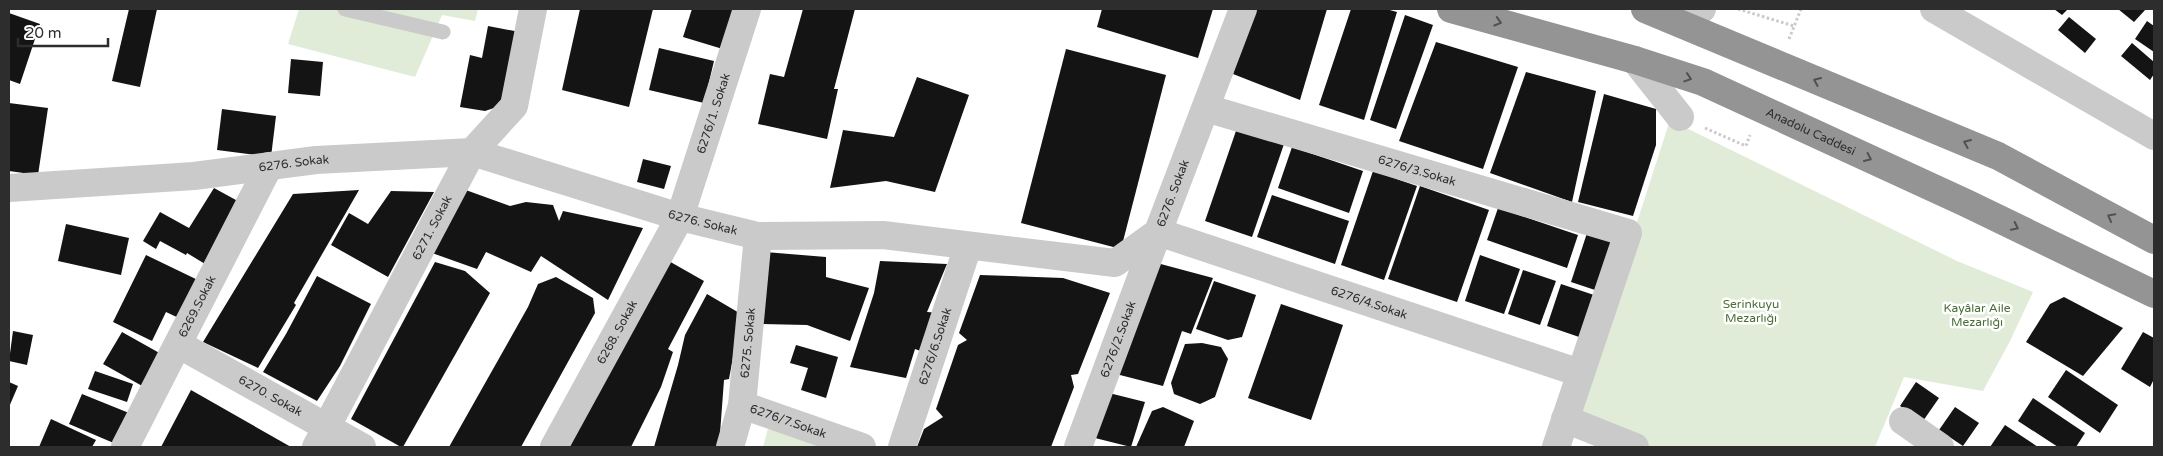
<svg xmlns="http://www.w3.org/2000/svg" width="2163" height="456" font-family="'Varela Round',sans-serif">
<rect width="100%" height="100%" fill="#fff"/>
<g fill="#e1ecd8">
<polygon points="299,9 478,9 475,21 442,15 415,77 288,44"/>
<polygon points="1670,120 1957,261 2033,292 2010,341 1983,391 1904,377 1875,447 1647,447 1574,417"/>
<polygon points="769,425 834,447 763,447"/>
</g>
<g fill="#141414">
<polygon points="129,9 157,9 140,87 112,81"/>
<polygon points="580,9 653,9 629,107 562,90"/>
<polygon points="692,9 744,9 726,50 683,37"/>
<polygon points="803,9 855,9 834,89 838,89 827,139 758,124 770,74 784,77"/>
<polygon points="1102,9 1213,9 1198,58 1097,27"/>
<polygon points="1252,9 1327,9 1300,100 1233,74"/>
<polygon points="1351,9 1386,9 1397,12 1364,120 1319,105"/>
<polygon points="2054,9 2068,9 2062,15"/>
<polygon points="2118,9 2146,9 2134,22"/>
<polygon points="9,13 40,24 20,84 9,80"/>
<polygon points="1405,15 1433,25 1396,129 1370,120"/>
<polygon points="2069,17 2096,39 2085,53 2058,30"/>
<polygon points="2147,21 2154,26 2154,52 2135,39"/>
<polygon points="488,26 520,32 506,104 485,111 460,107 470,55 482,58"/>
<polygon points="1436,42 1518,67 1483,169 1399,141"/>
<polygon points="2132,43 2154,62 2154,74 2150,80 2121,56"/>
<polygon points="659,48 714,61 704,103 649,90"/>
<polygon points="1066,49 1166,75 1121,249 1021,223"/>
<polygon points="291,59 323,62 320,96 288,93"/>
<polygon points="1526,72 1596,91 1572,202 1490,173"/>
<polygon points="917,77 969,95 935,192 886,181 830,188 843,130 894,137"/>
<polygon points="1604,94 1656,109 1656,145 1633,216 1578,202"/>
<polygon points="9,103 48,108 38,175 9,171"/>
<polygon points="222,109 276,116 271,157 217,150"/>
<polygon points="1237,128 1284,144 1252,237 1205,221"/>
<polygon points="1292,147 1363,171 1349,213 1278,188"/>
<polygon points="643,159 671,166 664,189 637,182"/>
<polygon points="1373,171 1417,186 1384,280 1341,265"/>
<polygon points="1420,186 1489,210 1457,302 1388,279"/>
<polygon points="214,188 245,205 210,267 187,253 186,255 160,241 156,249 143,241 160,212 189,228"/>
<polygon points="463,189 510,206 526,202 553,205 559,221 563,211 643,228 608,300 541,256 531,272 486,252 477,269 432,253"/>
<polygon points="359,190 294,303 296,305 258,368 203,342 293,194"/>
<polygon points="391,191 434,192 388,277 331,245 349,213 368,224"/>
<polygon points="1272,195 1349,221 1335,264 1257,237"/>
<polygon points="1498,208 1578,235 1567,268 1487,240"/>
<polygon points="66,224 129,238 121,275 58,261"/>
<polygon points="1587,233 1617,244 1601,292 1571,282"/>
<polygon points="765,252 826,257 826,277 869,288 850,341 807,325 761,324"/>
<polygon points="146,255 202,282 183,320 166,312 152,341 113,322"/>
<polygon points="1480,255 1520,269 1504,314 1465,301"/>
<polygon points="667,260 704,281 668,349 673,352 661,387 631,447 564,447"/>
<polygon points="880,261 947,264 927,312 941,313 926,353 915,349 906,378 850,367 874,293"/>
<polygon points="435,262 465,271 490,293 403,447 401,447 351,419"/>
<polygon points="1157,263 1213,278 1191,334 1182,331 1163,386 1116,374"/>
<polygon points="1523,270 1556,281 1540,325 1508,314"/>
<polygon points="980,275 1063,278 1110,293 1078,374 1071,375 1074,387 1051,447 917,447 924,429 943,417 936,409 958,345 967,340 959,333"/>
<polygon points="317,276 371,304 340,366 317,401 263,372 286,334"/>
<polygon points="556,277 593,298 595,313 521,447 449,447 528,307 538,284"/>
<polygon points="1214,281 1256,295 1242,337 1228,340 1196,329"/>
<polygon points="1561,284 1600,297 1585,339 1547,326"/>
<polygon points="707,294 741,314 729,379 724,380 719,447 654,447 678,365 685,335"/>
<polygon points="2064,297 2123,328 2083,376 2026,342 2050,304"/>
<polygon points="1281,304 1343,325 1311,420 1248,398"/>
<polygon points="13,331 33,335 27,365 9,361"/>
<polygon points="122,332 163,355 144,387 103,364"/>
<polygon points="2143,332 2154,338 2154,379 2150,387 2121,369"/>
<polygon points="1202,343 1221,347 1228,359 1215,397 1200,404 1174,394 1171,383 1185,344"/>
<polygon points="796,345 838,357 826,398 801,390 808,368 790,363"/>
<polygon points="2066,370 2118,405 2100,433 2048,397"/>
<polygon points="95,371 133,384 127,402 88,389"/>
<polygon points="9,382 18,386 9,407"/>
<polygon points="1916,382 1939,398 1923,421 1900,406"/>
<polygon points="191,390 291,447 161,447"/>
<polygon points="1105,392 1145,402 1131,447 1087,436"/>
<polygon points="82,394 129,413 116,444 69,424"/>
<polygon points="2033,398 2085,433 2076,447 2058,447 2018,421"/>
<polygon points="1163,407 1194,421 1184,447 1136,447 1152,411"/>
<polygon points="1955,407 1979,423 1963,446 1939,430"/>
<polygon points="51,419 96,440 92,447 39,447"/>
<polygon points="2005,425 2038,447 1990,447"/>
</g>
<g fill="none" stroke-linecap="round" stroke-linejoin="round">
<g stroke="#cacaca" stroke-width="3" stroke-dasharray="2.5 2.5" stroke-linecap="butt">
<polyline points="1738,9 1794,26"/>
<polyline points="1789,39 1801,9"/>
<polyline points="1705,128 1746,146 1750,135"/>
</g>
<polyline stroke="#cacaca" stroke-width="15" points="345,9 443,32"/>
<g stroke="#cacaca" stroke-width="28">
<polyline points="1934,9 2154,136"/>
<polyline points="1669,19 1702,9"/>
<polyline points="1635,60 1680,117"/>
<path id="s1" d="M 1206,108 L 1628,233 L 1556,447"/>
<path id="s2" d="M 9,188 L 194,176 L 316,160 L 472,152 L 680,217 L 758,236 L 883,235 L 1115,263 L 1158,232 L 1243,9"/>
<path id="s3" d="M 178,344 L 362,447"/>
<path id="s4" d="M 742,405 L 862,447"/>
<polyline points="1565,419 1635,447"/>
<polyline points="1903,421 1940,447"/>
<path id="s5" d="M 125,447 L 269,166"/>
<path id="s6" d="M 316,447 L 472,152 L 514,106 L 533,9"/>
<path id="s7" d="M 554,447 L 680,217 L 747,9"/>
<path id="s8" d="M 730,447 L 742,405 L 758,236"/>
<path id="s9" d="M 902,447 L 968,246"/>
<path id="s10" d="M 1078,447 L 1158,232 L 1580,373"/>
</g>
<g stroke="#949494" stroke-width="28">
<path id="s11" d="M 1451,9 L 1635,60 L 1703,82 L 1966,203 L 2154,294"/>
<polyline points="1645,9 1998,156 2154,240"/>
</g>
</g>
<defs><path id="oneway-chevron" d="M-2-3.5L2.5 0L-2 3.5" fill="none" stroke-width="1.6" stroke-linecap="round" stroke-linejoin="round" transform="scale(1.25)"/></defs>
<g stroke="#515151">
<use href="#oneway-chevron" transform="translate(1498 22) rotate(16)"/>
<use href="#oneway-chevron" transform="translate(1688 78) rotate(18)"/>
<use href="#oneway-chevron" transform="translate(1817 81) rotate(-157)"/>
<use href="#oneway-chevron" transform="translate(1967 143) rotate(-157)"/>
<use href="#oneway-chevron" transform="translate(1868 158) rotate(25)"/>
<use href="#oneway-chevron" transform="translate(2111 217) rotate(-152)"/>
<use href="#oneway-chevron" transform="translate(2015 227) rotate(26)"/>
</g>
<g text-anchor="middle" stroke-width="5" stroke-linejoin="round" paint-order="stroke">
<g font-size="12" fill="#2d2d2d" stroke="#fff">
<text dy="4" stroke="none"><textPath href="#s7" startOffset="371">6276/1. Sokak</textPath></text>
<text dy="4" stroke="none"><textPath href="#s11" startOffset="381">Anadolu Caddesi</textPath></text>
<text dy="4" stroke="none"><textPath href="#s2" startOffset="286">6276. Sokak</textPath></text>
<text dy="4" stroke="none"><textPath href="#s1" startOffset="220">6276/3.Sokak</textPath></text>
<text dy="4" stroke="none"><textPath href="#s2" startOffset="1216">6276. Sokak</textPath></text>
<text dy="4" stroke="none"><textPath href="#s2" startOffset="706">6276. Sokak</textPath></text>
<text dy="4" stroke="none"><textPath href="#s6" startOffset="248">6271. Sokak</textPath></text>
<text dy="4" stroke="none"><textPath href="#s10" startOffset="452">6276/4.Sokak</textPath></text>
<text dy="4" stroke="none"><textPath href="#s5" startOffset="158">6269.Sokak</textPath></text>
<text dy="4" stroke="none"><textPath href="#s7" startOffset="131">6268. Sokak</textPath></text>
<text dy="4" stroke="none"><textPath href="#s10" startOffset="115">6276/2.Sokak</textPath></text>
<text dy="4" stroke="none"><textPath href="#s8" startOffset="106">6275. Sokak</textPath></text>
<text dy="4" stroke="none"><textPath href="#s9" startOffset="106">6276/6.Sokak</textPath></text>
<text dy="4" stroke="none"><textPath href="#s3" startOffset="106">6270. Sokak</textPath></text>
<text dy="4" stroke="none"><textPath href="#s4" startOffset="49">6276/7.Sokak</textPath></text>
</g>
<g font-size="12" fill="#4a6d36" stroke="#fff">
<text x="1751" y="308">Serinkuyu<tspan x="1751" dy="14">Mezarlığı</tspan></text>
<text x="1977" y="312">Kayâlar Aile<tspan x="1977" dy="14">Mezarlığı</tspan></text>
</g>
</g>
<rect width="2163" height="456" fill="none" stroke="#2d2d2d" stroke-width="20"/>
<path d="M18 38v8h90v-8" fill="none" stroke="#2d2d2d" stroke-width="2.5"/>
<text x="25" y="38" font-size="15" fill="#2d2d2d" stroke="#ffffff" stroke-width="4" paint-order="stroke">20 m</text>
</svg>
